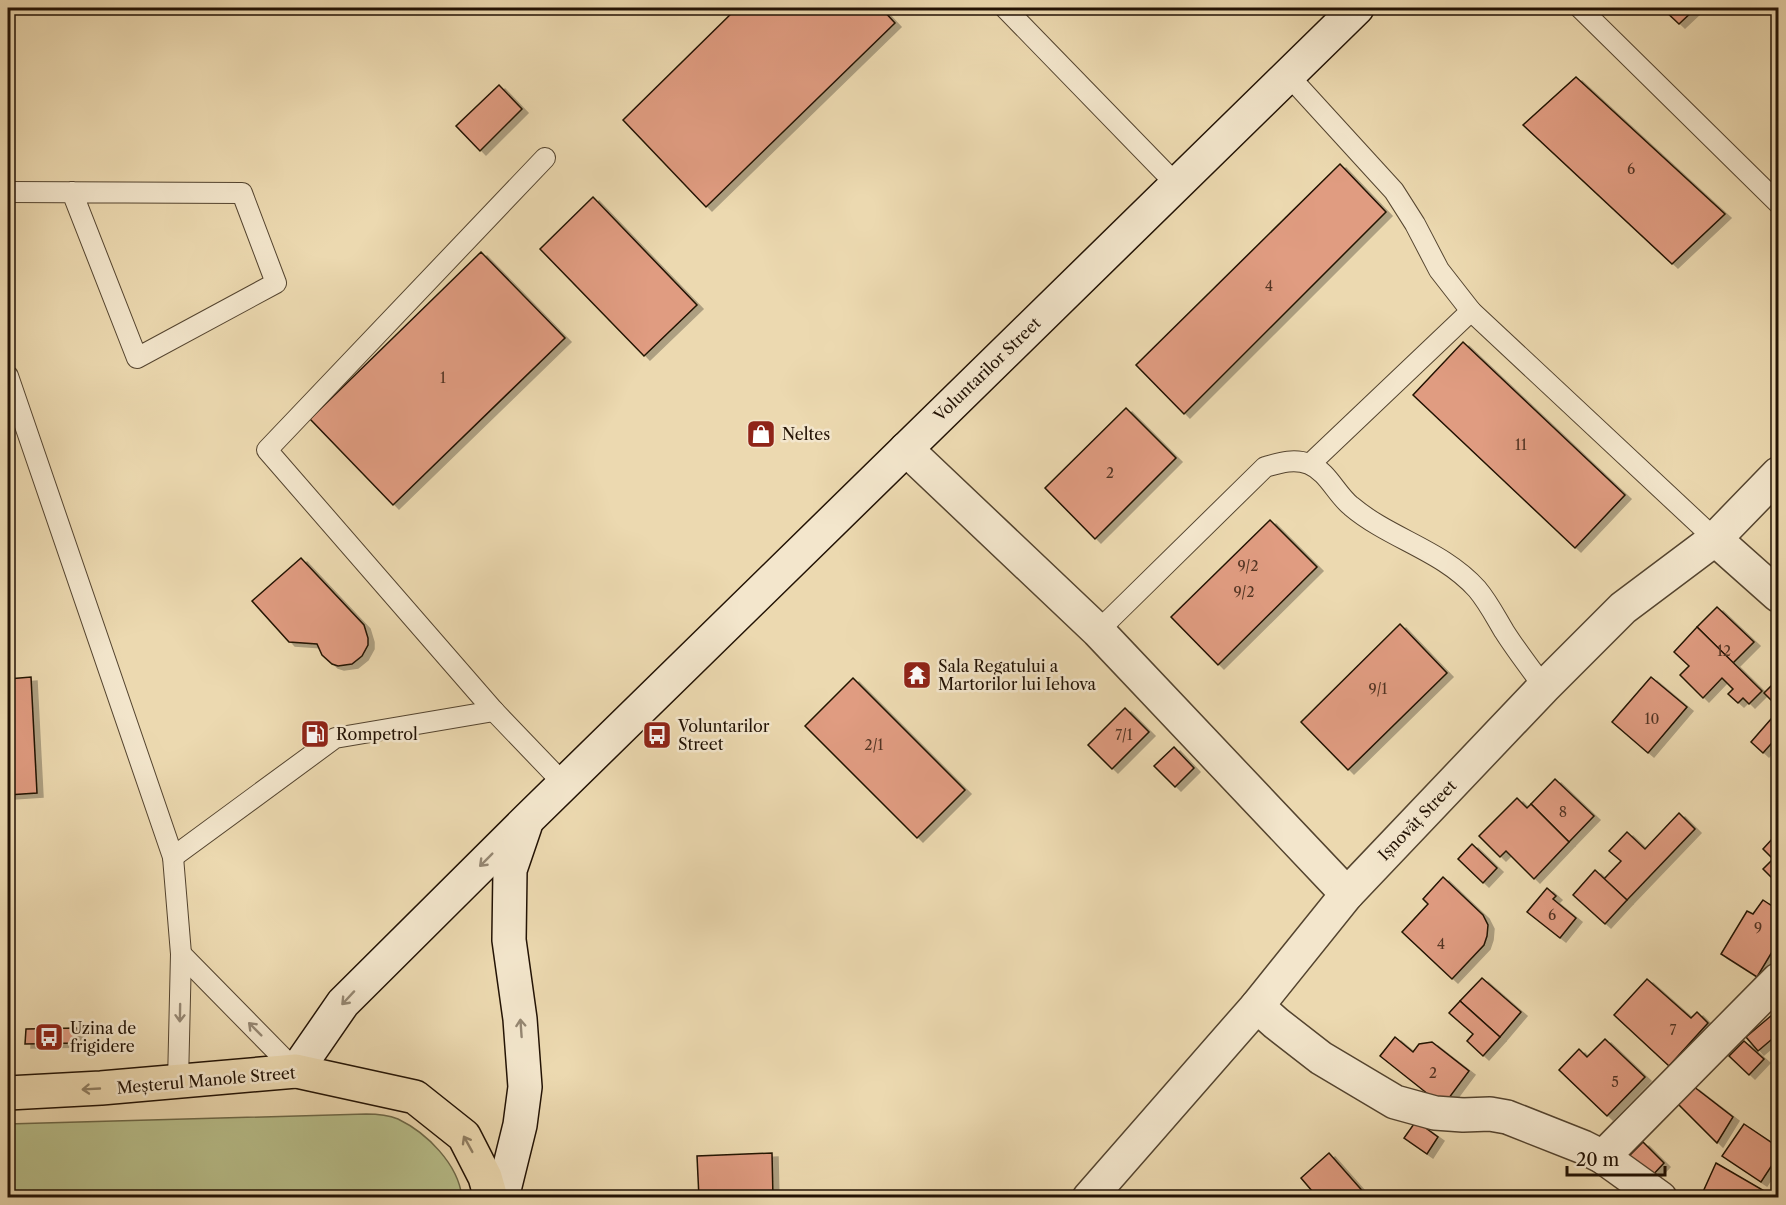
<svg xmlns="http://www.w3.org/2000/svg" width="1786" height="1205" font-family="'Libre Caslon Text',serif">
<defs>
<filter id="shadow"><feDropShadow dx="6" dy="4" stdDeviation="0" flood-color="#0004"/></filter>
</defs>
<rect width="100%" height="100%" fill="#ecd9b0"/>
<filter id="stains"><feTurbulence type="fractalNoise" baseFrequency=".00333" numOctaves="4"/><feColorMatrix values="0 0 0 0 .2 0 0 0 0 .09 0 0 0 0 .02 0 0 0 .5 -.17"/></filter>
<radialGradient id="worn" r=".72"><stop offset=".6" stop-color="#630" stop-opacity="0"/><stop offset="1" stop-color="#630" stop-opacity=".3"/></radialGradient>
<path fill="#b8bf8b" stroke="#6d6848" stroke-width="1.5" d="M 366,1114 C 376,1114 388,1115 398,1119 C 427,1133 458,1164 462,1197 L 8,1197 L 8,1124 Z"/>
<g fill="#e09c81" stroke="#221204" stroke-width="1.5" filter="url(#shadow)">
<polygon points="737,8 881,8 895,23 706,207 623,120"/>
<polygon points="1662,8 1696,8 1679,24"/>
<polygon points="1576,77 1725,214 1672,264 1523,125"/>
<polygon points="499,85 522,109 480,151 456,126"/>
<polygon points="1340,164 1386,212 1184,414 1136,365"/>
<polygon points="593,197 697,305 644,356 540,249"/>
<polygon points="481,252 565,338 393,505 310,419"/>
<polygon points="1463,342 1625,495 1575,548 1413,395"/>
<polygon points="1126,408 1176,458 1095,539 1045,488"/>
<polygon points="1270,520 1317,567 1218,665 1171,617"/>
<polygon points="301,558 364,625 368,638 368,645 362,656 352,664 338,666 332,664 322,655 317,644 289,642 252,601"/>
<polygon points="1717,607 1754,642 1733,663 1697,627"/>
<polygon points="1400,624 1447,673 1348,770 1301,722"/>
<polygon points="1697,627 1762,691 1749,704 1743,698 1738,703 1728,694 1733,689 1722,678 1703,698 1680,675 1689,666 1674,652"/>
<polygon points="31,677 37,793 8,795 8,679"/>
<polygon points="1651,677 1687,707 1648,753 1612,722"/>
<polygon points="853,678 965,790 917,838 805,726"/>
<polygon points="1778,679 1778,707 1764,693"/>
<polygon points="1125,708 1149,732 1112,769 1088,745"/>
<polygon points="1778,711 1778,736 1763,753 1751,742"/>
<polygon points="1174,747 1194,768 1175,787 1154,766"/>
<polygon points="1555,779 1594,816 1569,842 1531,804"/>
<polygon points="1517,798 1527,808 1531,804 1569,842 1534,879 1506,851 1500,857 1479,836"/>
<polygon points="1679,813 1695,829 1627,900 1604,879 1621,861 1609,851 1627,832 1645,849"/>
<polygon points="1773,838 1778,843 1778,884 1763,869 1773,859 1763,849"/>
<polygon points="1472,844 1497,868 1483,883 1458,859"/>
<polygon points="1595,870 1627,900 1605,924 1573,895"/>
<polygon points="1443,877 1483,915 1488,925 1487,936 1484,945 1452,979 1402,932 1428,904 1423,899"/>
<polygon points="1547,888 1556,896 1553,899 1576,918 1560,938 1527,912"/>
<polygon points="1763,900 1778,910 1778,942 1757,977 1721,954 1747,911 1753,914"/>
<polygon points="1482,978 1521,1012 1500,1037 1460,1001"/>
<polygon points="1647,979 1691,1018 1697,1012 1708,1023 1669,1066 1614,1015"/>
<polygon points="1460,1001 1500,1037 1483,1056 1467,1041 1473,1034 1449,1013"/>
<polygon points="1772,1015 1778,1022 1778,1034 1758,1051 1746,1037"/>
<polygon points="77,1028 78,1043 25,1044 26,1029"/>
<polygon points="1395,1037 1413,1052 1419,1044 1432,1042 1469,1071 1443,1106 1380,1056"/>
<polygon points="1605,1039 1645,1077 1607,1116 1559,1070 1579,1049 1587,1057"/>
<polygon points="1744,1041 1764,1059 1749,1075 1729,1056"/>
<polygon points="1693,1086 1733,1117 1717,1143 1676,1102"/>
<polygon points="1416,1121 1438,1137 1427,1154 1404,1138"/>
<polygon points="1744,1124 1778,1147 1778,1156 1761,1182 1722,1156"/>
<polygon points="1643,1142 1664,1163 1651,1177 1629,1156"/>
<polygon points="772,1153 773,1198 699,1198 697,1156"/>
<polygon points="1329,1153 1366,1195 1363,1198 1318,1198 1301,1178"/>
<polygon points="1716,1163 1773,1196 1772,1198 1707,1198 1702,1194"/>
</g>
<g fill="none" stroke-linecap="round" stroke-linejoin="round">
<g stroke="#54442f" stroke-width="22">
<g id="service">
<polyline points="1005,8 1176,184"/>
<polyline points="1580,8 1778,203"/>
<polyline points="1288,75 1394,191 1415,224 1439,270 1471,311 1715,539"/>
<polyline points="545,158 267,450 494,711 564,784"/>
<polyline points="8,192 242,193 276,283 137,358 72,192"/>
<polyline points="8,376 173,857 181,954 178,1082"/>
<polyline points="1310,464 1471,311"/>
<path d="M 1098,631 L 1265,467 C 1279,463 1294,458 1309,464 C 1328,472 1336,494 1351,506 C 1390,539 1442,550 1477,589 C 1488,602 1495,616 1504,631 C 1516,650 1530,668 1544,687"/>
<polyline points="173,857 335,738 494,711"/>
<polyline points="181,954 296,1071"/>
</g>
</g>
<g stroke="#54442f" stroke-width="36">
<g id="minor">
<polyline points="906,449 1098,631 1347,894"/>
<polyline points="1715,539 1778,595"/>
<polyline points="1257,1006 1276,1023 1321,1058 1395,1102 1435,1113 1463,1115 1490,1114 1507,1117 1583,1147 1603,1157 1660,1198"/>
<polyline points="1603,1157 1778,980"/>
<polyline points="1089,1198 1257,1006 1347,894 1544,687 1623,608 1715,539 1778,474"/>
</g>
</g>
<g stroke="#221204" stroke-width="36">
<g id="secondary">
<polyline points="296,1071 343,1003 528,819 1357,8"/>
<polyline points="502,1198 520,1125 525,1087 520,1019 509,940 510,870 525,826"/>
</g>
</g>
<g stroke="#221204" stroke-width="36">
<polyline id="primary" points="8,1093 101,1088 296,1071 415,1097 464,1136 485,1177 491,1198"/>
</g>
<use href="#service" stroke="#f3e6cc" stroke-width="20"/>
<use href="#minor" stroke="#f3e6cc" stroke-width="33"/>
<use href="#secondary" stroke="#f3e6cc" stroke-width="33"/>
<use href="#primary" stroke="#ecd9b0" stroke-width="33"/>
</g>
<defs><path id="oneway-shaft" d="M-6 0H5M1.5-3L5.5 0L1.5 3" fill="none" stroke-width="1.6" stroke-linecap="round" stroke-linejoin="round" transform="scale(1.5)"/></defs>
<g stroke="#958772">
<use href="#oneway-shaft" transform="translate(486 860) rotate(135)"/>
<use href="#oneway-shaft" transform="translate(348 998) rotate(133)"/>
<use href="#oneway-shaft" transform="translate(180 1013) rotate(91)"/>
<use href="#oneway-shaft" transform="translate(521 1028) rotate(-94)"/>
<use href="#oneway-shaft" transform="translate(255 1029) rotate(-135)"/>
</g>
<g stroke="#917f63">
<use href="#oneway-shaft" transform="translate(91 1089) rotate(177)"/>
<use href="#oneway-shaft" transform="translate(468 1144) rotate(-119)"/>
</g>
<defs>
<g id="shop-square" transform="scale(1.5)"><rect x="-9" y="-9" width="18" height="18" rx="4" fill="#8f2418" stroke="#f3e6cc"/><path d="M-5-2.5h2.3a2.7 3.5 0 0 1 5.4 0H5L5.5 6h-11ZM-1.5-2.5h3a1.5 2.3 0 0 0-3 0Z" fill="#fff"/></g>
<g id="temple-square" transform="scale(1.5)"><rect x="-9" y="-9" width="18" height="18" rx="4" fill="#8f2418" stroke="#f3e6cc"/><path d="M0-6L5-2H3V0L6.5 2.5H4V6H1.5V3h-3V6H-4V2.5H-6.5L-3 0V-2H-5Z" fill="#fff"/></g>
<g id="fuel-square" transform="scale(1.5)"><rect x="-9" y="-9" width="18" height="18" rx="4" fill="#8f2418" stroke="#f3e6cc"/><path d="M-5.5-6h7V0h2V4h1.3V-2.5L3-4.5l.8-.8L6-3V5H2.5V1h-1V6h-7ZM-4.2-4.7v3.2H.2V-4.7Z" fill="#fff"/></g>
<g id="bus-square" transform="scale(1.5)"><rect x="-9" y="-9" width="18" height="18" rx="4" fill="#8f2418" stroke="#f3e6cc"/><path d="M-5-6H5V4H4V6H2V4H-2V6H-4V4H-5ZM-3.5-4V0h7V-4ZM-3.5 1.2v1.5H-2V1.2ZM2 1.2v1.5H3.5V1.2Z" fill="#fff"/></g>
</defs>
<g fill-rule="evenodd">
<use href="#shop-square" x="761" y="434"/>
<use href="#temple-square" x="917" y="675"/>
<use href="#fuel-square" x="315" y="734"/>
<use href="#bus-square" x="657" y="735"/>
<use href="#bus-square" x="49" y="1037"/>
</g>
<g text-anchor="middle" stroke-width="5" stroke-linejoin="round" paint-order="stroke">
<g font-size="14" fill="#523423">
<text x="1631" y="174">6</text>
<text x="1269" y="291">4</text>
<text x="443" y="383">1</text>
<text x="1521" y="450">11</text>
<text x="1110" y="478">2</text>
<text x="1248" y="571">9/2</text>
<text x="1244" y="597">9/2</text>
<text x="1724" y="656">12</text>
<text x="1378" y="694">9/1</text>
<text x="1652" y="724">10</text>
<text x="1124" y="740">7/1</text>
<text x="874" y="750">2/1</text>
<text x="1563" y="817">8</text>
<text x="1552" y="920">6</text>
<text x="1758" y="933">9</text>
<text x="1441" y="949">4</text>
<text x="1673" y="1035">7</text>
<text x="1433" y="1078">2</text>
<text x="1615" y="1087">5</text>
</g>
<g font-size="16" fill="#221204" stroke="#f3e6cc">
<text transform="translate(987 369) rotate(-44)" y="6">Voluntarilor Street</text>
<text transform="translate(1417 820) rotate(-46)" y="6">Ișnovăț Street</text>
<text transform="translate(206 1080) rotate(-5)" y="6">Meșterul Manole Street</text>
</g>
<g font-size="16" fill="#221204" stroke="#f3e6cc" text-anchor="start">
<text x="782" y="440">Neltes</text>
<text x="938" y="672">Sala Regatului a<tspan x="938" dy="18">Martorilor lui Iehova</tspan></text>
<text x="678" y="732">Voluntarilor<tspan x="678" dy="18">Street</tspan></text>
<text x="336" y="740">Rompetrol</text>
<text x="70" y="1034">Uzina de<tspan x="70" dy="18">frigidere</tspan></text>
</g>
</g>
<rect width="1786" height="1205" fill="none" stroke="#ecd9b0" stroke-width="30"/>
<rect x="9" y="9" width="1768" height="1187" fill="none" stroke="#221204" stroke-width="3"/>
<rect x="15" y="15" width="1756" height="1175" fill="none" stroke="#221204" stroke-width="1.5"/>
<path d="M1567 1166v9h98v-9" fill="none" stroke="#221204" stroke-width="3"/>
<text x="1576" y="1166" font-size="18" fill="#221204" stroke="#f3e6cc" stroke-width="4.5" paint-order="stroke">20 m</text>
<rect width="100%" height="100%" filter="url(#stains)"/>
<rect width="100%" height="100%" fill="url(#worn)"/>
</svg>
